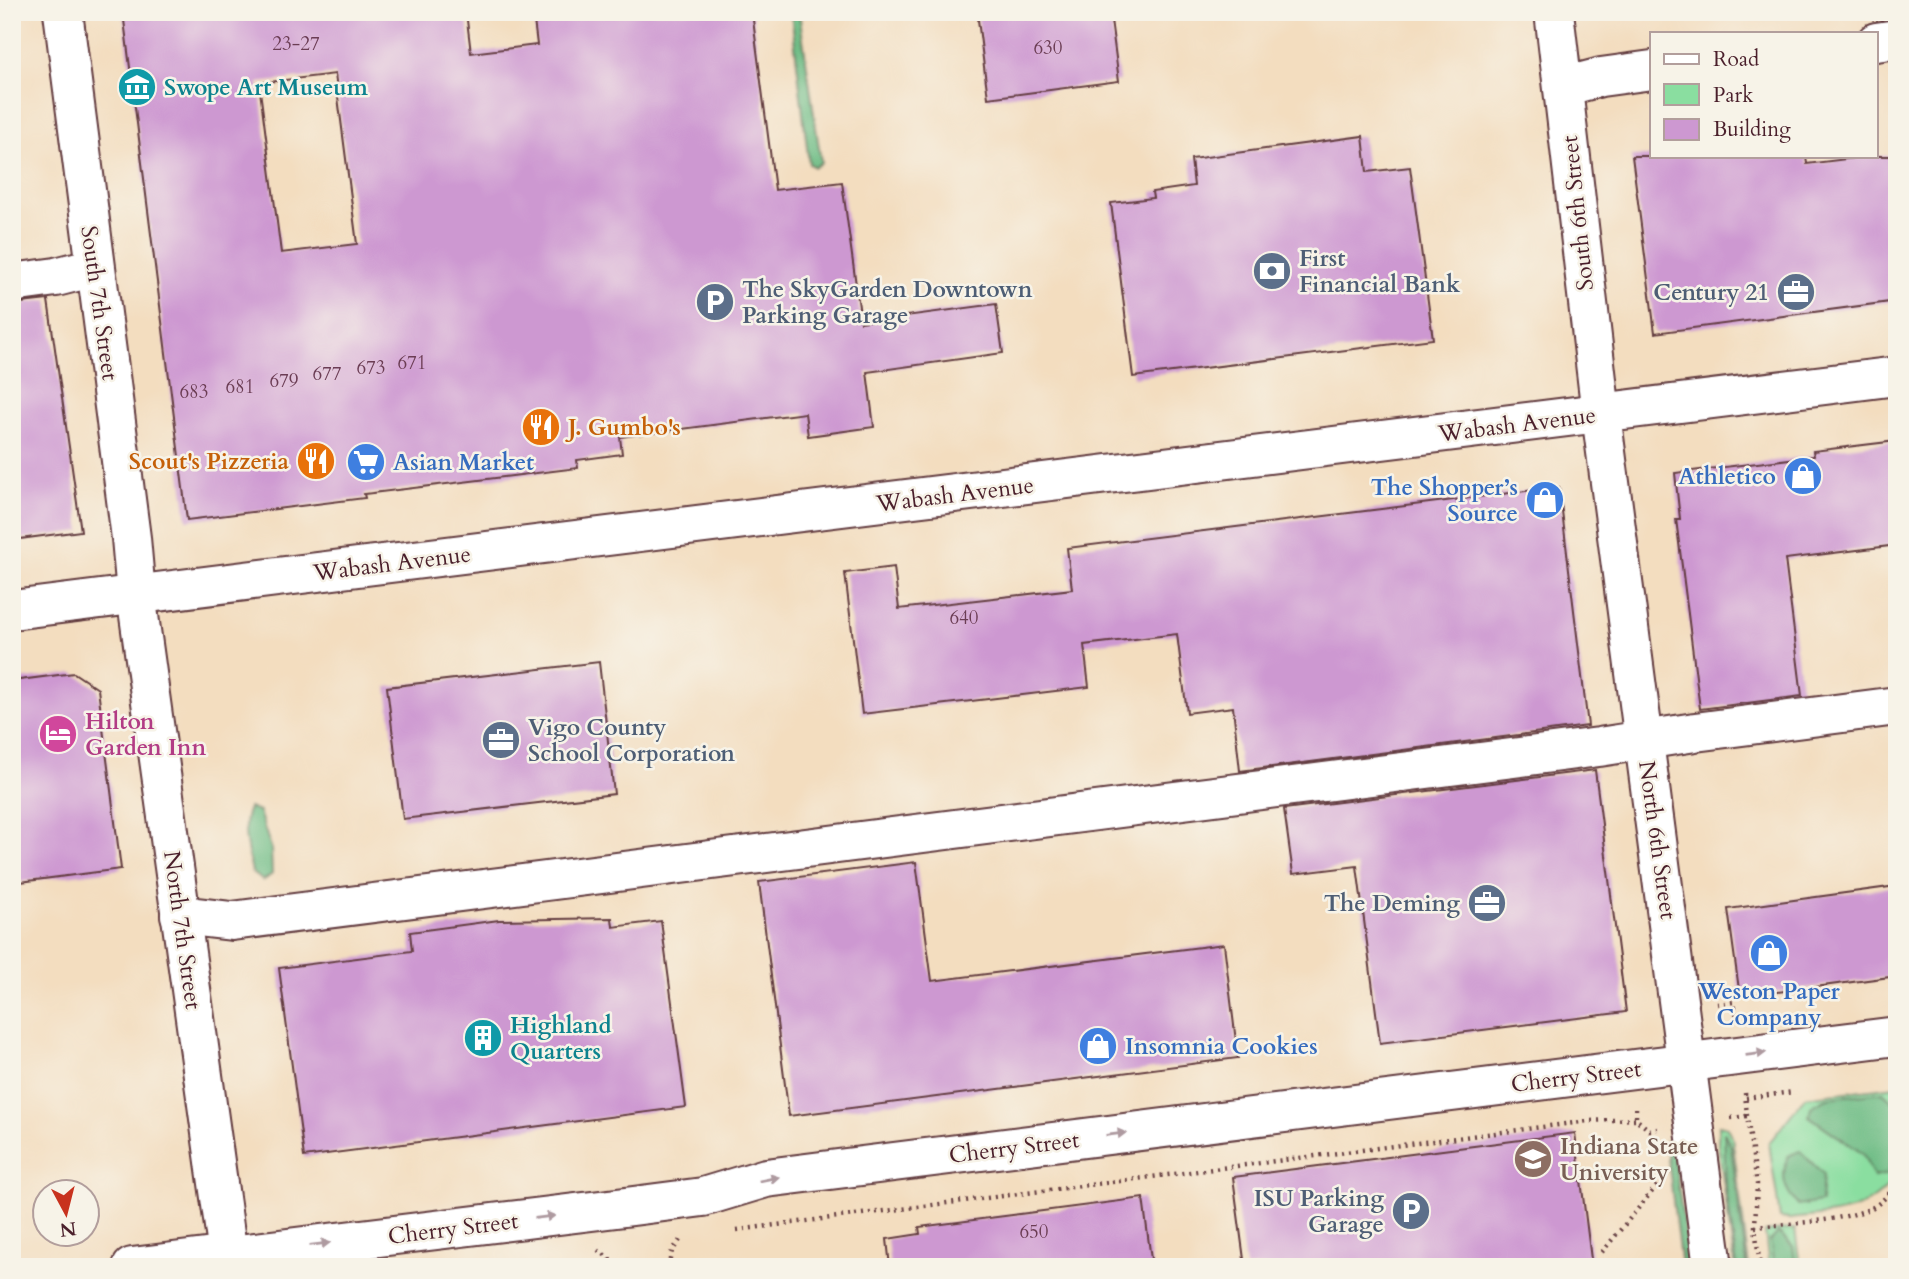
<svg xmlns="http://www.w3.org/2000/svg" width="1909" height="1279" font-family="Cardo,serif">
<rect width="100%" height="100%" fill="#f7f3e8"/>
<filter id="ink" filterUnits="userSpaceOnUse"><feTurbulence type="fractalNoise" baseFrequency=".0143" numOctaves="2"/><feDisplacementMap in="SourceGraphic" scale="14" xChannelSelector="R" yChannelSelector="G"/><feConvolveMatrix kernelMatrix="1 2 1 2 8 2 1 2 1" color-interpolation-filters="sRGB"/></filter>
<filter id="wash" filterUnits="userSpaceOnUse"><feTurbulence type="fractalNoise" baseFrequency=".00686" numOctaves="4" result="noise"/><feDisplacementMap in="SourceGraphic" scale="28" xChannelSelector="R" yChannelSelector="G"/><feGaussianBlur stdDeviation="1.57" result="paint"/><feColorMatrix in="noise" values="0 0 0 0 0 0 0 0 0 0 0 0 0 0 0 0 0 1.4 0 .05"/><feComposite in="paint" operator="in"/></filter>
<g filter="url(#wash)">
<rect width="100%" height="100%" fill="#f3ddbf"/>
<g fill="#8adea0" stroke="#6a7e66" stroke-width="2">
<path d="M 1897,1086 L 1897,1174 C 1868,1217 1836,1213 1790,1219 L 1780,1218 L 1769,1143 L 1805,1097 Z"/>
<polygon points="1719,1125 1728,1127 1732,1136 1749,1267 1735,1267 1718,1143"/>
<polygon points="1795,1229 1800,1267 1769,1267 1765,1232"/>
</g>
<g fill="#6fbd86" stroke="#5c6e58" stroke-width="2">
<polygon points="791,12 799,12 821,162 815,167 809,164"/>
<path d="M 249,808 L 259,812 L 271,848 L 272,874 L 263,881 L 252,872 C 248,852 240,827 249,808 Z"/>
<polygon points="1883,1092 1897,1105 1897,1140 1888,1174 1874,1177 1863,1154 1809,1116 1811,1107 1827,1098"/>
<polygon points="1724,1132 1731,1146 1747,1267 1737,1267 1726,1189"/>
<polygon points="1666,1142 1673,1150 1690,1267 1681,1267"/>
<path d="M 1800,1151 L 1823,1174 L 1821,1202 L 1798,1206 C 1784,1188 1780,1179 1788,1156 Z"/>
<polygon points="1778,1233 1793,1246 1796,1267 1774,1267 1770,1241"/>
</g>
<g id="blocks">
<g fill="#cd98d1" fill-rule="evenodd">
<path d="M 123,12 L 466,12 L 471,53 L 537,45 L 533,12 L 752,12 L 775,190 L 842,182 L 861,322 L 996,304 L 1003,353 L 867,372 L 874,427 L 808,436 L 805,413 L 620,437 L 622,454 L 577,460 L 578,468 L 364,494 L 365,498 L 187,520 ZM 335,74 L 357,244 L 281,253 L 259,83 Z"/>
<polygon points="977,12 1110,12 1119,81 988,98"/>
<polygon points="1363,136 1367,172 1410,167 1433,339 1133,377 1111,203 1153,198 1152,192 1194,186 1191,159"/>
<polygon points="1632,156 1806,156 1807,164 1870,156 1897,156 1897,301 1655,333"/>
<polygon points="48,300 81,531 12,540 12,304"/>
<polygon points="1897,441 1897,545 1785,559 1802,696 1700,709 1676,519 1680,519 1675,473 1814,456 1813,451"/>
<polygon points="1559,487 1588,726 1240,771 1233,707 1187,713 1177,634 1084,645 1089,687 862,714 845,573 894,567 899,609 1072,589 1067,548"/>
<polygon points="599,662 614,794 403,819 387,687"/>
<polygon points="74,673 98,689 121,869 12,883 12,681"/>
<polygon points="1595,770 1626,1012 1380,1043 1357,866 1293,874 1284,809"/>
<polygon points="916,862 932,981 1224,944 1238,1058 789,1116 759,882"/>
<polygon points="1897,886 1897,976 1740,997 1728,909"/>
<polygon points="612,918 613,927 661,921 686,1107 304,1157 279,968 412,951 410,932 499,920"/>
<polygon points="1575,1133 1592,1267 1245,1267 1233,1177"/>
<polygon points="1143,1198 1152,1267 890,1267 887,1239 920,1234 919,1227"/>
</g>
</g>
</g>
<g filter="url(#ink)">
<use href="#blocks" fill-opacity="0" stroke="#633c41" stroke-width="2"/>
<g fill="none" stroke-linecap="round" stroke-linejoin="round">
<g stroke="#633c41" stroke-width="42">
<g id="minor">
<polyline points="1554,12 1601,414 1713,1267"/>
<polyline points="1876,42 1897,39"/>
<polyline points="1563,87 1601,77 1652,70"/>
<polyline points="12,283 56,277 95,267"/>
<polyline points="12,610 1897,376"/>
<polyline points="180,915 232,921 1599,747 1695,732 1897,706"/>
</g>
</g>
<g stroke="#633c41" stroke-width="42">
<g id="major">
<polyline points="63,12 131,538 136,594 228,1255"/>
<polyline points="132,1267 633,1206 703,1197 766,1178 1897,1036"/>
</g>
</g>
<g stroke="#633c41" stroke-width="4.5" stroke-dasharray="2 5" stroke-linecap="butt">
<polyline points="1717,1004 1734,1002 1737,1018"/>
<polyline points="1745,1093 1747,1116"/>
<polyline points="1746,1098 1793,1092"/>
<polyline points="1636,1108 1636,1119 1649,1130 1657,1129"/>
<polyline points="1731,1118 1747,1116 1757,1184 1755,1227 1760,1267"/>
<path d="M 1755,1227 C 1784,1224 1844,1221 1869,1209 C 1881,1204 1889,1194 1897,1183"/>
<polyline points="737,1230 1589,1121 1636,1119"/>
<polyline points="598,1250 609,1258 615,1267"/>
<polyline points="1602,1252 1660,1182"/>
<polyline points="668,1267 672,1251 680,1240"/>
</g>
<use href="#minor" stroke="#fff" stroke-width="38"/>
<use href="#major" stroke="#fff" stroke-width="38"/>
</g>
<defs><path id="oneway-solid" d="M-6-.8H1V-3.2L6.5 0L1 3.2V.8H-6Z" transform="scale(1.75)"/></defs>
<g fill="#ae9aa0">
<use href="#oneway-solid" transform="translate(1756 1054) rotate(-7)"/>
<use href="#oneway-solid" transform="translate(1116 1134) rotate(-7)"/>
<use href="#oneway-solid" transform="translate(769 1179) rotate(-11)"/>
<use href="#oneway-solid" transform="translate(545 1217) rotate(-7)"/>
<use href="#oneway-solid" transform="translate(320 1244) rotate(-7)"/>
</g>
</g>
<defs>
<g id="museum-disc" transform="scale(2.0125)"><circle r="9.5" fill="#0f9aa8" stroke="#f7f3e8"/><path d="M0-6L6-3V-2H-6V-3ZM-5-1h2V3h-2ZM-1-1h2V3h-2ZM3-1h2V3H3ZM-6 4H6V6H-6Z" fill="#fff"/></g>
<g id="bank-disc" transform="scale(2.0125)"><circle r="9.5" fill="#5c6f8a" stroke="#f7f3e8"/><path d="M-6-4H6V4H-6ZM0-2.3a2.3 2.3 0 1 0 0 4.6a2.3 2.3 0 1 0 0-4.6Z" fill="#fff"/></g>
<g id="office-disc" transform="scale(2.0125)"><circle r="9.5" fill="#5c6f8a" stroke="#f7f3e8"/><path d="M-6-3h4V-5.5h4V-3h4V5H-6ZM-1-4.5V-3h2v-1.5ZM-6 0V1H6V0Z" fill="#fff"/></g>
<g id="parking-disc" transform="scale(2.0125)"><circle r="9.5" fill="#5c6f8a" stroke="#f7f3e8"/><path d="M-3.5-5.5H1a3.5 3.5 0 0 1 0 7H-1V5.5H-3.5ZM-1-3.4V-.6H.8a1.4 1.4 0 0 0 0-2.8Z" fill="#fff"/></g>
<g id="restaurant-disc" transform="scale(2.0125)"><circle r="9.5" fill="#e8710a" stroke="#f7f3e8"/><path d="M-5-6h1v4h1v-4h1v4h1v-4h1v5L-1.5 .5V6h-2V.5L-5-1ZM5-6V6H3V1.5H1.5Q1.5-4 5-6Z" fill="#fff"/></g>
<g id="supermarket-disc" transform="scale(2.0125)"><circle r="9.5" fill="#3f7fe0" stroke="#f7f3e8"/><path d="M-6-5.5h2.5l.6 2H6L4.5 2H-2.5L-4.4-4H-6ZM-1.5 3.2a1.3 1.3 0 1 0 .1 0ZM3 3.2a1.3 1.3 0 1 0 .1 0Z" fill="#fff"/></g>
<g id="shop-disc" transform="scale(2.0125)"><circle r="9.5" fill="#3f7fe0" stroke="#f7f3e8"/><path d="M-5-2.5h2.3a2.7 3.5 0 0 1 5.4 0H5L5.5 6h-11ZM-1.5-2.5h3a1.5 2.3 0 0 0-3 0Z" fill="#fff"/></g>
<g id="hotel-disc" transform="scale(2.0125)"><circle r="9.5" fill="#d1479c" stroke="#f7f3e8"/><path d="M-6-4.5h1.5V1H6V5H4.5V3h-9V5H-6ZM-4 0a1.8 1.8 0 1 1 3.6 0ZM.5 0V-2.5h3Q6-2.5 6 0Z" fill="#fff"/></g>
<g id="building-disc" transform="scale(2.0125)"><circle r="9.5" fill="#0f9aa8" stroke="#f7f3e8"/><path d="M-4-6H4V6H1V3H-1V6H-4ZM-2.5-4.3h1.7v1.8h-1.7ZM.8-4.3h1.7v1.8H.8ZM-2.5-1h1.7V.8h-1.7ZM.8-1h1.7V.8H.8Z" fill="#fff"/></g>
<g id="university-disc" transform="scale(2.0125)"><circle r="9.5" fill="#8d6e63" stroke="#f7f3e8"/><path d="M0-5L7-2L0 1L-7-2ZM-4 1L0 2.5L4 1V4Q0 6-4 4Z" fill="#fff"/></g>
</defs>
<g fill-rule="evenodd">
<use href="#museum-disc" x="137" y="87"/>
<use href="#bank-disc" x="1272" y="271"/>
<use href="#office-disc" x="1796" y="292"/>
<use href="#parking-disc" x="715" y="302"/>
<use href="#restaurant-disc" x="541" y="427"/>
<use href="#restaurant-disc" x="316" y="461"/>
<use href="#supermarket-disc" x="366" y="462"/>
<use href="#shop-disc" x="1803" y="476"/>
<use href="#shop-disc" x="1545" y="500"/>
<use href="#hotel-disc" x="58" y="734"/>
<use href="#office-disc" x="501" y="740"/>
<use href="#office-disc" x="1487" y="903"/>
<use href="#shop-disc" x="1769" y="953"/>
<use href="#building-disc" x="483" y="1038"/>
<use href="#shop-disc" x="1098" y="1046"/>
<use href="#university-disc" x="1533" y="1159"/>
<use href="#parking-disc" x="1411" y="1211"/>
</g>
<g text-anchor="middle" stroke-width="5" stroke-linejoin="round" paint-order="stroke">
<g font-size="19" fill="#6b3d54">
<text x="296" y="50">23-27</text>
<text x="1048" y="54">630</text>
<text x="412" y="369">671</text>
<text x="371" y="374">673</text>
<text x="327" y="380">677</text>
<text x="284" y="387">679</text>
<text x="240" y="393">681</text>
<text x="194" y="398">683</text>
<text x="964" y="624">640</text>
<text x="1034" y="1238">650</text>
</g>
<g font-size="23" font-weight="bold" fill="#0d838f" stroke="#f7f3e8" text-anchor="start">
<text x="164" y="95">Swope Art Museum</text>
<text x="510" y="1033">Highland<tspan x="510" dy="26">Quarters</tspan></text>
</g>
<g font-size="23" fill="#4a1f2b" stroke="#f7f3e8">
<text transform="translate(1577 213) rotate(-96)" y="8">South 6th Street</text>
<text transform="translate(100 303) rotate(82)" y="8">South 7th Street</text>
<text transform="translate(1517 424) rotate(-7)" y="8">Wabash Avenue</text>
<text transform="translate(955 494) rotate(-7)" y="8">Wabash Avenue</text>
<text transform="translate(392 563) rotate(-7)" y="8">Wabash Avenue</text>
<text transform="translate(1658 840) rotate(82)" y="8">North 6th Street</text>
<text transform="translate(183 930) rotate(82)" y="8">North 7th Street</text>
<text transform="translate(1576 1076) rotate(-7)" y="8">Cherry Street</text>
<text transform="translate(1014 1147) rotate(-7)" y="8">Cherry Street</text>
<text transform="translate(453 1228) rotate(-7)" y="8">Cherry Street</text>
</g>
<g font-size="23" font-weight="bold" fill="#4e5e75" stroke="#f7f3e8" text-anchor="start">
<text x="1299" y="266">First<tspan x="1299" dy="26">Financial Bank</tspan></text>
<text x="742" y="297">The SkyGarden Downtown<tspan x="742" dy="26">Parking Garage</tspan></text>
<text x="1769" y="300" text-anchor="end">Century 21</text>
<text x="528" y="735">Vigo County<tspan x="528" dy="26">School Corporation</tspan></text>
<text x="1460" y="911" text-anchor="end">The Deming</text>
<text x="1384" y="1206" text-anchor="end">ISU Parking<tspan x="1384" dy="26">Garage</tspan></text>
</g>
<g font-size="23" font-weight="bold" fill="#c56008" stroke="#f7f3e8" text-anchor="start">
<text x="568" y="435">J. Gumbo's</text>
<text x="289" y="469" text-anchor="end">Scout's Pizzeria</text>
</g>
<g font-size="23" font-weight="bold" fill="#366cbe" stroke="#f7f3e8" text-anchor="start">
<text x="393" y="470">Asian Market</text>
<text x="1776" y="484" text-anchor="end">Athletico</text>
<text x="1518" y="495" text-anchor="end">The Shopper’s<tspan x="1518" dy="26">Source</tspan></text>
<text x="1769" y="999" text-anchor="middle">Weston Paper<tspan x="1769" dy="26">Company</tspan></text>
<text x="1125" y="1054">Insomnia Cookies</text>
</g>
<g font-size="23" font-weight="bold" fill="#b23c85" stroke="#f7f3e8" text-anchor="start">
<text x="85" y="729">Hilton<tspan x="85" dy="26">Garden Inn</tspan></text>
</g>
<g font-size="23" font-weight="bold" fill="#785e54" stroke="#f7f3e8" text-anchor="start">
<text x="1560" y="1154">Indiana State<tspan x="1560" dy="26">University</tspan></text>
</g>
</g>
<rect width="1909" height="1279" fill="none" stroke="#f7f3e8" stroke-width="42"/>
<rect x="1650" y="32" width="228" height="126" fill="#f7f3e8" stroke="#b29e9c" stroke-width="2"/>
<rect x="1664" y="54" width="35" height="10" fill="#ffffff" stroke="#b29e9c" stroke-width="2"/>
<text x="1713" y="66" font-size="21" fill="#4a1f2b">Road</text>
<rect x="1664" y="84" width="35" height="21" fill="#8adea0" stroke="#b29e9c" stroke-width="2"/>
<text x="1713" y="102" font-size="21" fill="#4a1f2b">Park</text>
<rect x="1664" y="119" width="35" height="21" fill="#cd98d1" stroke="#b29e9c" stroke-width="2"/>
<text x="1713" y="136" font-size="21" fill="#4a1f2b">Building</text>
<g transform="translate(66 1213) rotate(173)"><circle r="33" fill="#f7f3e8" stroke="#b29e9c" stroke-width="2"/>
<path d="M0-5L12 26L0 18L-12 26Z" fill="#c8321e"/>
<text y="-10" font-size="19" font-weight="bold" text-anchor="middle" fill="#4a1f2b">N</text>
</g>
</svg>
